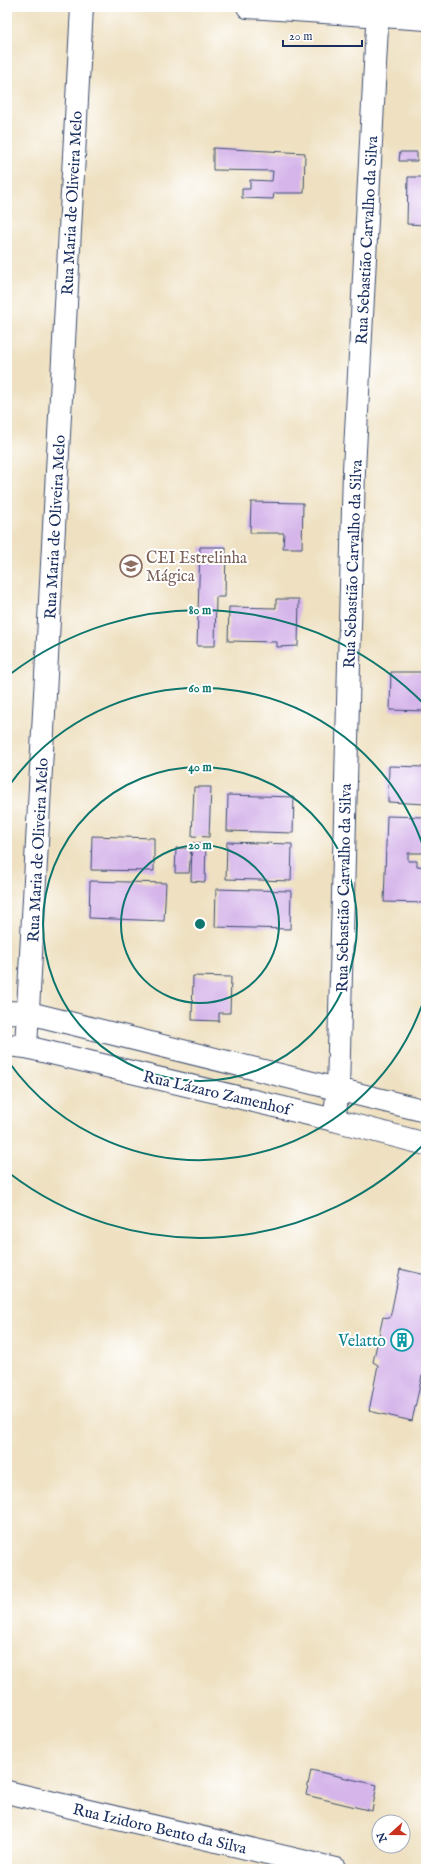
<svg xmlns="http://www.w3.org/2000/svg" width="433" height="1876" font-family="'IM FELL English',serif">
<rect width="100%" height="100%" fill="#fff"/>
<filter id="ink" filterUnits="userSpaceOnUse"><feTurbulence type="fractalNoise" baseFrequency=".025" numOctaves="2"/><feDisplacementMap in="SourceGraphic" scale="8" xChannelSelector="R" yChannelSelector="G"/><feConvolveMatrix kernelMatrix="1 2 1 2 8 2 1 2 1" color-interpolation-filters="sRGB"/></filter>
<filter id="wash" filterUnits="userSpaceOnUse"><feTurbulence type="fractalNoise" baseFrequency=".012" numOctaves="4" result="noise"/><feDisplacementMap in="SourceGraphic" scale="16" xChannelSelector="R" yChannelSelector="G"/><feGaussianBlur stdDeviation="0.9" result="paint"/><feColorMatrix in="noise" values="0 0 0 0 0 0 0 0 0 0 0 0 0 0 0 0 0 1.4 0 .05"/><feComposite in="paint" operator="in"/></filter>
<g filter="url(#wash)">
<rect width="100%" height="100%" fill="#eee0c0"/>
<g id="blocks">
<g fill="#d5b5ea">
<polygon points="213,148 305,153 304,193 274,193 273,199 242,198 242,189 250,189 250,180 272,181 273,171 213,170"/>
<polygon points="400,152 417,152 417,161 399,161"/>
<polygon points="408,177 426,177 426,225 407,224"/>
<polygon points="251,502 303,503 302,548 283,548 284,533 250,533"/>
<polygon points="200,547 226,547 225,597 216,597 215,646 197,646"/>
<polygon points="276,599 299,599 298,646 277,647 277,642 228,641 229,607 276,608"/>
<polygon points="391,672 426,672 426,711 390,710"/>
<polygon points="389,766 426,767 426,804 388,802"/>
<polygon points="194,787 211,787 209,837 192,836"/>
<polygon points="228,795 294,797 293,833 227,831"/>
<polygon points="387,816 426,817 426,853 408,853 408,861 417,861 417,866 426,867 426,903 384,902"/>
<polygon points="92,836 154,838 154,871 91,870"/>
<polygon points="227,842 292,844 291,881 226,879"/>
<polygon points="192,843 206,843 205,882 191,881"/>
<polygon points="176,848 191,848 189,873 175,873"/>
<polygon points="90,881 166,883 164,921 89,918"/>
<polygon points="216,889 291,891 290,929 215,927"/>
<polygon points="193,976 231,977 230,1013 219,1013 219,1021 192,1020"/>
<polygon points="400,1269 426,1275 426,1377 422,1376 412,1421 369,1411 378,1365 373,1362 383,1317 390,1318"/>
<polygon points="311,1770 377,1785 372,1811 306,1795"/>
</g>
</g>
</g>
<g filter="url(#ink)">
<use href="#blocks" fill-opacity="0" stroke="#3b4a6d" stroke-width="1"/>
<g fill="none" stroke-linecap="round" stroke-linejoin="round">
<g stroke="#3b4a6d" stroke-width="24">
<g id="minor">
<polyline points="248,7 426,19"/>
<polyline points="7,1012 29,1013 426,1111"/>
<polyline points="7,1045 26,1047 334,1120 426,1144"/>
<polyline points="26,1047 82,7"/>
<polyline points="334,1120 338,1090 354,470 378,7"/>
<polyline points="7,1792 336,1869"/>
</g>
</g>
<use href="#minor" stroke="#fff" stroke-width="22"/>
</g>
</g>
<g fill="none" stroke="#0f766e" stroke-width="2">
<circle cx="200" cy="924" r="79"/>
<circle cx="200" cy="924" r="157"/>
<path d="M426 993A236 236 0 0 1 8 1061M8 787A236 236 0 0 1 426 855"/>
<path d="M426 1142A314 314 0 0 1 9 1173M9 675A314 314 0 0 1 426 706"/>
</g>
<defs>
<g id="school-ring" transform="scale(1.15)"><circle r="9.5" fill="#fff" stroke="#8d6e63" stroke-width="1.5"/><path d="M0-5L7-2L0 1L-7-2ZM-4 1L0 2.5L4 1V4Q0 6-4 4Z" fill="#8d6e63"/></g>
<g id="building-ring" transform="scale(1.15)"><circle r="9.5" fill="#fff" stroke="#0f9aa8" stroke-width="1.5"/><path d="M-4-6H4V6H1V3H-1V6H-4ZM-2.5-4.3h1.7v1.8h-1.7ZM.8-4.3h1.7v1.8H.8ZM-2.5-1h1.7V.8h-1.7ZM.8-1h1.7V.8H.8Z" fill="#0f9aa8"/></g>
</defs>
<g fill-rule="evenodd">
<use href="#school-ring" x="131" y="566"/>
<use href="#building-ring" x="402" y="1340"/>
</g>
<g text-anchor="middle" stroke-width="4" stroke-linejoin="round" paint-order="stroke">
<g font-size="16" fill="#1b2f5e" stroke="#fff">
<text transform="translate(71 203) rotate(-87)" y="6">Rua Maria de Oliveira Melo</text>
<text transform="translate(366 240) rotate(-87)" y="6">Rua Sebastião Carvalho da Silva</text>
<text transform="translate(54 527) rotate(-87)" y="6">Rua Maria de Oliveira Melo</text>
<text transform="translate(352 564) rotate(-88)" y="6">Rua Sebastião Carvalho da Silva</text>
<text transform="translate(37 850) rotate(-87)" y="6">Rua Maria de Oliveira Melo</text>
<text transform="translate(343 888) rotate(-89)" y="6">Rua Sebastião Carvalho da Silva</text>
<text transform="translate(217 1092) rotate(13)" y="6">Rua Lázaro Zamenhof</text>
<text transform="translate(160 1828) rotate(13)" y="6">Rua Izidoro Bento da Silva</text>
</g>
<g font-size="16" fill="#785e54" stroke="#fff" text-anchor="start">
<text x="146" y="563">CEI Estrelinha<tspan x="146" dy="18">Mágica</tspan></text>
</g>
<g font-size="16" fill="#0d838f" stroke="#fff" text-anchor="end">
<text x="386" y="1346">Velatto</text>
</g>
</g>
<circle cx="200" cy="924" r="6" fill="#0f766e" stroke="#fff" stroke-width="2"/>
<g font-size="12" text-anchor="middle" font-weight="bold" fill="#0f766e" stroke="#fff" stroke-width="4" stroke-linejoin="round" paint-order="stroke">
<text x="200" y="614">80 m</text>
<text x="200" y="692">60 m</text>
<text x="200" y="771">40 m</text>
<text x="200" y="849">20 m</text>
</g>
<rect width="433" height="1876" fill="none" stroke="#fff" stroke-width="24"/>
<g transform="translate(391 1834) rotate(249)"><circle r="19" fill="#ffffff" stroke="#a4acbf"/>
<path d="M0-3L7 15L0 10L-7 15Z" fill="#c8321e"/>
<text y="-6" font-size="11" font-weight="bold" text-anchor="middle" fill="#1b2f5e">N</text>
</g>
<path d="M283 40v6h79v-6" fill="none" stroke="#1b2f5e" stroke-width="2"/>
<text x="289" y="40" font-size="12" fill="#1b2f5e" stroke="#ffffff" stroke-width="3" paint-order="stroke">20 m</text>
</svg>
